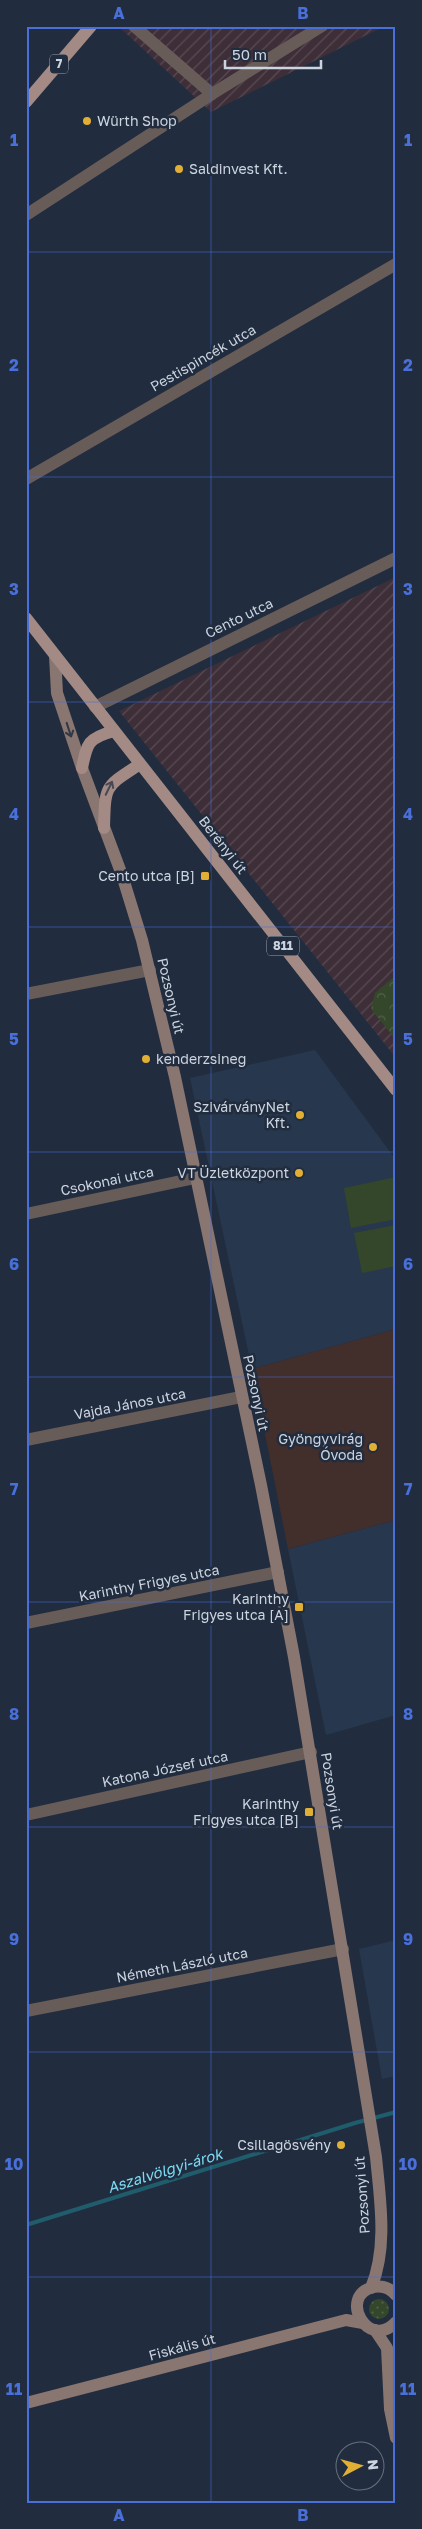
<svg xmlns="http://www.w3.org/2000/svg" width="422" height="2529" font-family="'Golos Text',sans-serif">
<defs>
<pattern id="industrial-furrows" width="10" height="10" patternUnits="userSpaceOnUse" patternTransform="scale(1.25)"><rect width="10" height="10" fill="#3e2e38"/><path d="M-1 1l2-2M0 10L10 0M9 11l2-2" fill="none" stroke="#594b54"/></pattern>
<pattern id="grass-dots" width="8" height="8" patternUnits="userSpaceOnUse" patternTransform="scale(1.25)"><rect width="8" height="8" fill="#35472a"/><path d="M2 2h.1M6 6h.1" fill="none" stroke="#516149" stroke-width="1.8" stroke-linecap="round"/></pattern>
<pattern id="forest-crowns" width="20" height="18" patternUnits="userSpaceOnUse" patternTransform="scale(1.25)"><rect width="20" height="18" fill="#35472a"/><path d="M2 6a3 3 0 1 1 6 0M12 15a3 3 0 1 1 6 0" fill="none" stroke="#516149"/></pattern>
</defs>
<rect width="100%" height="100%" fill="#212d3f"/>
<g fill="#27374e">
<polygon points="315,1050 396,1160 396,1329 252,1369 190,1078"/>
<polygon points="396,1520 396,1715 326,1735 288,1549"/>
<polygon points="396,1940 396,2076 382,2079 359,1949"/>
</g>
<g fill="url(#industrial-furrows)">
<polygon points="118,26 385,26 211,112"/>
<polygon points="396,577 396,1058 119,711"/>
</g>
<polygon fill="#422e2b" points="396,1329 396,1520 288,1549 252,1369"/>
<circle fill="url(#grass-dots)" cx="379" cy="2309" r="10"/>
<polygon fill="url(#forest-crowns)" points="396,975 396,1040 371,1009 375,993"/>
<g fill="#35472a">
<polygon points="396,1177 396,1219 351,1228 344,1188"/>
<polygon points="396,1225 396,1266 362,1273 354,1233"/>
</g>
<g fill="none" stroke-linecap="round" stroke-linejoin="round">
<polyline stroke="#205d6c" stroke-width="4" points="26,2225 355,2123 396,2112"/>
<g stroke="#685c59" stroke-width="12">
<polyline points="134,26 212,94"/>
<polyline points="26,215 212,94 322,26"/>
<polyline points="26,479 396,264"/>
<polyline points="95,707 396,558"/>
<polyline points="26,994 150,970"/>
<polyline points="26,1214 195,1178"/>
<polyline points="26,1440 241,1397"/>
<polyline points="26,1623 278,1572"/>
<polyline points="26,1815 311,1752"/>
<polyline points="26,2011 343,1949"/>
</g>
<g stroke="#897671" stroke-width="12">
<path d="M 55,656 L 57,693 L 82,768 L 122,875 L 142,940 L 175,1077 L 261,1485 L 294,1657 L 376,2157 C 380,2200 388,2247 371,2288"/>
<path d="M 396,2295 C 390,2288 383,2285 374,2287 C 337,2295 368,2352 396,2322"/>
<polyline points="375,2330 387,2348 390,2409 396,2438"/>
<polyline points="26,2403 346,2320 363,2323"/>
</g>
<g stroke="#a38a84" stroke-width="12">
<polyline points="26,102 91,26"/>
<polyline points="26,618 396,1090"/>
<path d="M 82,768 C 87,743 88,738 114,731"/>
<path d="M 104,828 C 105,784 105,787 140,764"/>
</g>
</g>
<defs><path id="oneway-shaft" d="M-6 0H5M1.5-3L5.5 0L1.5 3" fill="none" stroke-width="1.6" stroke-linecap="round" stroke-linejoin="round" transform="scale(1.25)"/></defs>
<use stroke="#313846" href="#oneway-shaft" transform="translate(69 730) rotate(72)"/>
<use stroke="#484954" href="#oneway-shaft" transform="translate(109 788) rotate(-64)"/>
<path fill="none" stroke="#4970da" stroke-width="1" stroke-opacity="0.55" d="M 211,26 L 211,2503M 26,252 L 396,252M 26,477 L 396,477M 26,702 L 396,702M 26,927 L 396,927M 26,1152 L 396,1152M 26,1377 L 396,1377M 26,1602 L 396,1602M 26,1827 L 396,1827M 26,2052 L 396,2052M 26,2277 L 396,2277"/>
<g fill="#e1af34" stroke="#212d3f" stroke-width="2">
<circle cx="87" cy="121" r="5"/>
<circle cx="179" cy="169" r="5"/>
<rect x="200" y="871" width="10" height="10" rx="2.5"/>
<circle cx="146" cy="1059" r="5"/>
<circle cx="300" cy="1115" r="5"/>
<circle cx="299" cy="1173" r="5"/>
<circle cx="373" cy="1447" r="5"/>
<rect x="294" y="1602" width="10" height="10" rx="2.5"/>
<rect x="304" y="1807" width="10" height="10" rx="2.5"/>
<circle cx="341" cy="2145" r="5"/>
</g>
<g text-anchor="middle" stroke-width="5" stroke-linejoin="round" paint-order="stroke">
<g fill="#212d3f" stroke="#99a2b0" stroke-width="1">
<rect x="50" y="54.5" width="18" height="19" rx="4"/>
<rect x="267" y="936.5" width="32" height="19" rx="4"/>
</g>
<g font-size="12" font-weight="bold" fill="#ccd4e0">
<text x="59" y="68">7</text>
<text x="283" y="950">811</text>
</g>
<g font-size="14" fill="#ccd4e0" stroke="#212d3f" text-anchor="end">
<text x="97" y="126" text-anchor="start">Würth Shop</text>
<text x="189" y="174" text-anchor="start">Saldinvest Kft.</text>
<text x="195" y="881">Cento utca [B]</text>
<text x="156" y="1064" text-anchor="start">kenderzsineg</text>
<text x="290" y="1112">SzivárványNet<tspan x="290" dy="16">Kft.</tspan></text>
<text x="289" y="1178">VT Üzletközpont</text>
<text x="363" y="1444">Gyöngyvirág<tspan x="363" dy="16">Óvoda</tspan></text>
<text x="289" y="1604">Karinthy<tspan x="289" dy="16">Frigyes utca [A]</tspan></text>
<text x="299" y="1809">Karinthy<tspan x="299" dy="16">Frigyes utca [B]</tspan></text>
<text x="331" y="2150">Csillagösvény</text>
</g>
<g font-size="14" fill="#ccd4e0" stroke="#212d3f">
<text transform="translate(203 358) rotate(-30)" y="5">Pestispincék utca</text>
<text transform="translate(239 618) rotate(-26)" y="5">Cento utca</text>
<text transform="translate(223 845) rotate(52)" y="5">Berényi út</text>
<text transform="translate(171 996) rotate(77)" y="5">Pozsonyi út</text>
<text transform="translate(107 1181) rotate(-12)" y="5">Csokonai utca</text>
<text transform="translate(256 1393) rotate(78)" y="5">Pozsonyi út</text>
<text transform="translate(130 1404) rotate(-11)" y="5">Vajda János utca</text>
<text transform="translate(149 1583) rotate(-11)" y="5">Karinthy Frigyes utca</text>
<text transform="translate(165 1769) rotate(-12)" y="5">Katona József utca</text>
<text transform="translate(332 1791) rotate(81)" y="5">Pozsonyi út</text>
<text transform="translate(182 1965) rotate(-11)" y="5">Németh László utca</text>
<text transform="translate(362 2195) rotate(-94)" y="5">Pozsonyi út</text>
<text transform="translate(182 2347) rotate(-15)" y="5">Fiskális út</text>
</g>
<g font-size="15" font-style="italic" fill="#7cdaf3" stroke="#212d3f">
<text transform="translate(165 2171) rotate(-17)" y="5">Aszalvölgyi-árok</text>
</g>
</g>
<rect width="422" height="2529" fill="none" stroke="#212d3f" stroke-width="55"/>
<g transform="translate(360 2466) rotate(84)"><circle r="24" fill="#212d3f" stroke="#65707f"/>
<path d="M0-4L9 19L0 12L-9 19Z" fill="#e1af34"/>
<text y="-8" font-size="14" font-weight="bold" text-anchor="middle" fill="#ccd4e0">N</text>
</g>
<path d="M225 60v8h96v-8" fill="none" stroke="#ccd4e0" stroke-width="2.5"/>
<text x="232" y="60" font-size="15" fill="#ccd4e0" stroke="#212d3f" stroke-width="4" paint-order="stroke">50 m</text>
<rect x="28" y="28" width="366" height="2474" fill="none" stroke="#4970da" stroke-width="2"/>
<g font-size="16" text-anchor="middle" font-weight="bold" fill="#4970da">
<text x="119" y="19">A</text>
<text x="303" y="19">B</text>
<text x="14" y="146">1</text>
<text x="408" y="146">1</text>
<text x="14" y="371">2</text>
<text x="408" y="371">2</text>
<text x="14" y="595">3</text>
<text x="408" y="595">3</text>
<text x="14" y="820">4</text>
<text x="408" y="820">4</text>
<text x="14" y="1045">5</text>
<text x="408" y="1045">5</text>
<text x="14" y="1270">6</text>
<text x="408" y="1270">6</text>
<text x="14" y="1495">7</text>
<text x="408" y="1495">7</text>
<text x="14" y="1720">8</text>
<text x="408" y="1720">8</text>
<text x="14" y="1945">9</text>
<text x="408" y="1945">9</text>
<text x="14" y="2170">10</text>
<text x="408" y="2170">10</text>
<text x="14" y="2395">11</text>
<text x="408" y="2395">11</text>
<text x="119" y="2521">A</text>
<text x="303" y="2521">B</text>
</g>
</svg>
